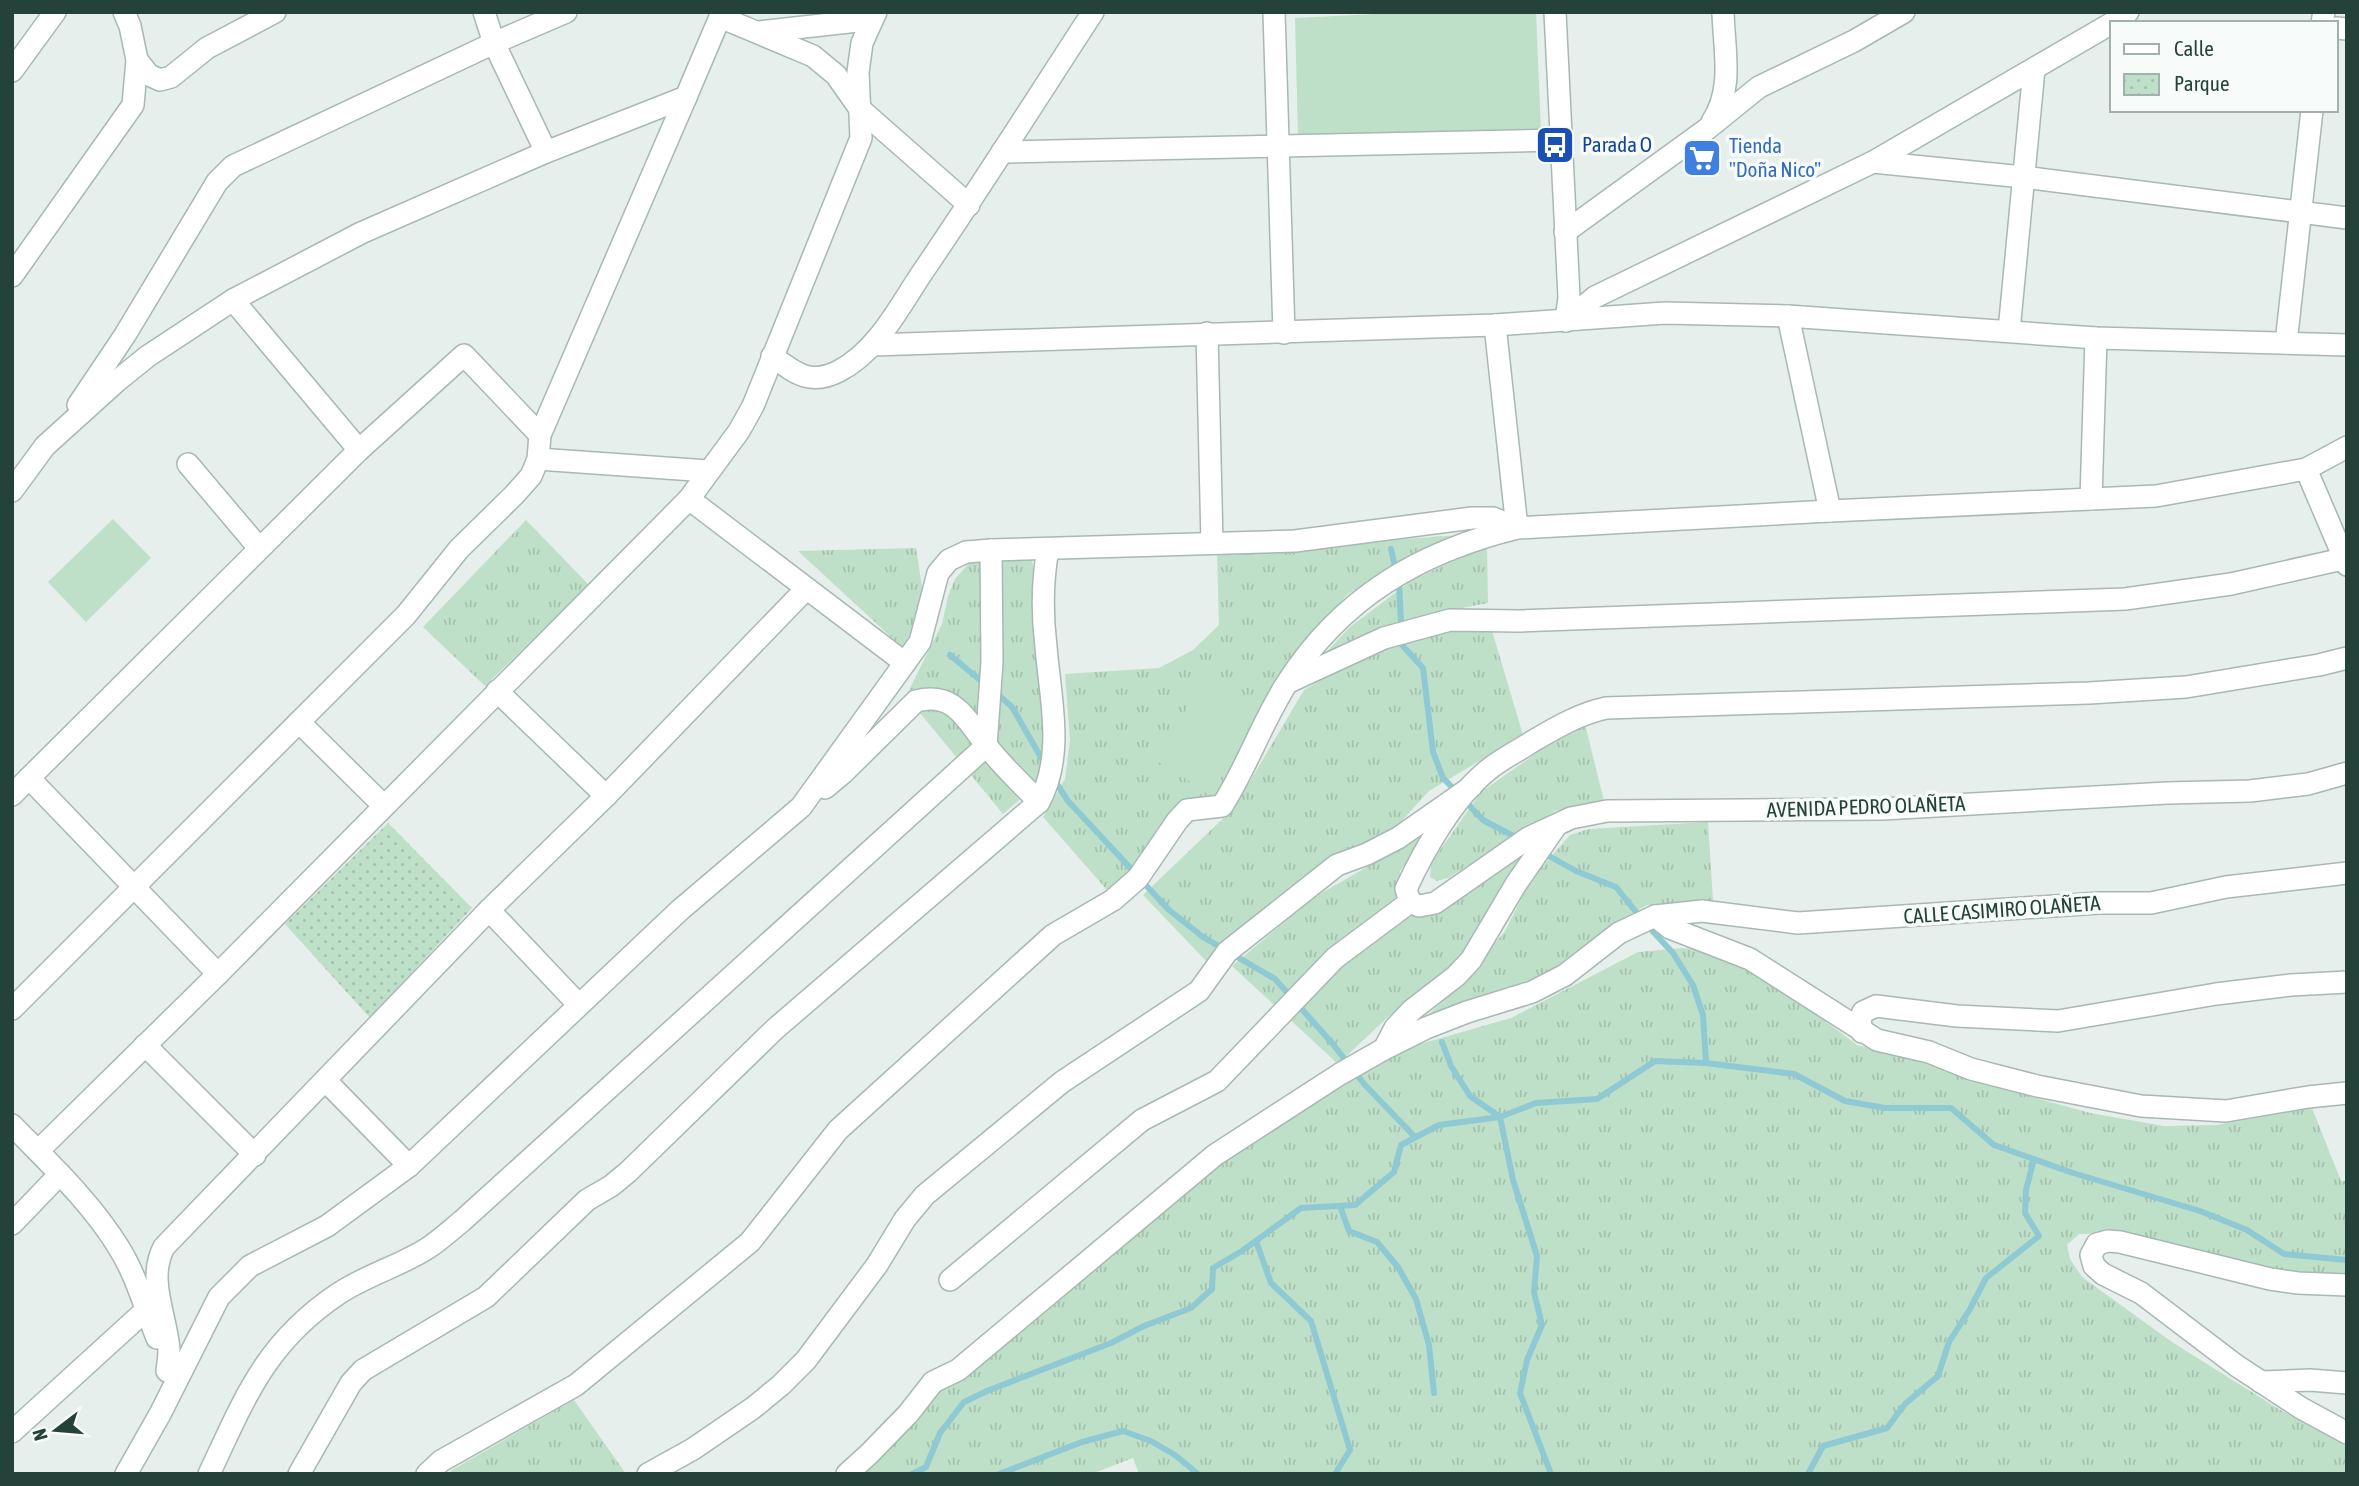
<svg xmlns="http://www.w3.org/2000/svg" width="2359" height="1486" font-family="'Asap Condensed',sans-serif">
<defs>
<pattern id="grass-tufts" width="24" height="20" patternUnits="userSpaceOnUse" patternTransform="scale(1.75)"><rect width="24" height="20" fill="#bfe0c8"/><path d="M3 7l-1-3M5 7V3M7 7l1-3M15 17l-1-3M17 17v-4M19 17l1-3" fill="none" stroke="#a4c1ad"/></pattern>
<pattern id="park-dots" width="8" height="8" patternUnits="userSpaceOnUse" patternTransform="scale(1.75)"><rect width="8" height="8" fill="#bfe0c8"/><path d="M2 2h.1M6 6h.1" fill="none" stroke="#a4c1ad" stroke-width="1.8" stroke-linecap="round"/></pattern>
</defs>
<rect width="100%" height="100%" fill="#e6efeb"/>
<g fill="url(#grass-tufts)">
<polygon points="526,520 589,585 485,686 423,627"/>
<polygon points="1473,534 1386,572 1348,594 1312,633 1267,705 1211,807 1107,890 1043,817 1065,779 1070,740 1065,674 1159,668 1193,650 1219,625 1217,553"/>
<polygon points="1487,545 1488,603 1441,612 1321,658 1350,627 1411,581"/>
<polygon points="916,548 922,587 916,617 904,649 798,551"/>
<polygon points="1032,558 1050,715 1041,781 1003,814 906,696 942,624 948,596 955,579 970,562"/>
<polygon points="1490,624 1523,735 1429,791 1399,824 1316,874 1208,963 1143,895 1234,808 1304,690 1368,653 1435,635"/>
<polygon points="1584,720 1604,801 1555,811 1448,878 1437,881 1430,877 1431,863 1481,792"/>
<polygon points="1444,807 1426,838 1400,871 1400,889 1411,907 1423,916 1446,906 1525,855 1473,940 1447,970 1388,1017 1338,1064 1232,966 1313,898 1386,856"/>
<polygon points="1708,822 1713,901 1647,905 1608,927 1556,967 1483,1002 1419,1023 1460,985 1505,931 1532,878 1570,835 1589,829"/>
<polygon points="1683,948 1704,949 1776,984 1857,1045 1933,1063 2032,1097 2090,1113 2164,1126 2216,1125 2312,1108 2341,1181 2347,1181 2347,1280 2279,1276 2112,1233 2079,1234 2067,1245 2070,1259 2082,1277 2172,1342 2277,1408 2347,1446 2347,1474 1139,1474 1133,1458 1091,1474 850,1474 925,1400 1198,1179 1311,1104 1406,1048 1511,1018 1638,952"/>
<polygon points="574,1400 626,1474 449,1474 452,1470"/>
</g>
<polygon fill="url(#park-dots)" points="388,823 472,908 370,1018 285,924"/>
<g fill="#bfe0c8">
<polygon points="1414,12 1536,12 1541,133 1298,137 1295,18"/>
<polygon points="113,519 151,558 86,622 48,582"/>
<polygon points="1206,677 1259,710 1209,793 1155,760"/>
</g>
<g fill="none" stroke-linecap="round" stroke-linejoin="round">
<g stroke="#8ec9d4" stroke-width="6">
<polyline points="1391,549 1396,571"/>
<polyline points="1399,581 1402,645 1423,668 1433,752 1443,778 1457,792"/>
<polyline points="950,655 986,685"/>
<polyline points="995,692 1012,707 1046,766"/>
<polyline points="1053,778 1068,801 1135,873"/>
<polyline points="1464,800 1483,820 1517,838"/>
<polyline points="1542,852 1576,871 1616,887 1644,922 1673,953 1693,985 1703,1015 1706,1063"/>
<polyline points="1142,881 1169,910 1203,937 1275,979 1332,1043 1365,1085 1415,1137"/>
<polyline points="1442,1042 1451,1066 1470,1096 1500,1117 1513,1180 1537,1256 1534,1292 1542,1325 1527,1360 1520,1393 1551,1474"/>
<polyline points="1340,1206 1349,1231 1377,1242 1398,1267 1416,1299 1429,1345 1434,1393"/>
<polyline points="1256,1241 1271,1283 1311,1321 1350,1450 1335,1474"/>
<polyline points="912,1474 926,1467 940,1433 964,1402 987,1391 1111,1343 1144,1326 1191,1308 1212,1289 1213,1268 1242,1251 1301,1208 1355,1205 1394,1172 1401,1145 1439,1125 1500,1117 1536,1103 1597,1099 1655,1061 1706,1063 1794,1074 1845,1101 1885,1108 1951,1108 1994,1145 2073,1173 2200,1211 2247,1230 2284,1254 2347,1260"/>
<polyline points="999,1474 1082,1442 1123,1431 1151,1441 1175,1455 1198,1474"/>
<polyline points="1808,1474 1823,1446 1887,1428 1905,1404 1938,1376 1949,1342 1970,1309 1986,1278 2039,1236 2025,1213 2026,1190 2034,1159"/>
</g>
<g stroke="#a8b8b2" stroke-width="24">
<g id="minor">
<polyline points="484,12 494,43 546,152"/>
<polyline points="723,12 720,17 813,56 836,75 860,109 969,205"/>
<polyline points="1274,12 1284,333"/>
<polyline points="1555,12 1569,297 1566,321"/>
<polyline points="2113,23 2128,12"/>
<polyline points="2322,23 2324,12"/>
<polyline points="2336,28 2347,29"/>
<polyline points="759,32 858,21 873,12"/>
<polyline points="137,60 149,75 160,80 171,77 207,48 275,12"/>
<polyline points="12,71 55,12"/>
<path d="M 1712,122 C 1734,88 1724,51 1723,12"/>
<polyline points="1002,152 1560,140"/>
<polyline points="1873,162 2023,177 2347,218"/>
<polyline points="1565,232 1707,129 1759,87 1854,41 1904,12"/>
<polyline points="12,276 133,105 137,60 130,26 124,12"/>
<polyline points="233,300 359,450"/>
<polyline points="1788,316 1830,511"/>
<polyline points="1566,321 1595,297 1873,162 2112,23"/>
<polyline points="2009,331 2034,69"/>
<polyline points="1207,333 1212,542"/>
<polyline points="2286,343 2312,110"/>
<polyline points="873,345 1495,325 1665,313 1788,316 2096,338 2347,345"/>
<path d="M 772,356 C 795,373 810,386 839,371 C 878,351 900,305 924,270 C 982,185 1037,98 1093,12"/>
<polyline points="78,405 125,335 217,182 233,166 494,43 566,12"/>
<polyline points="538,459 708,471"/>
<polyline points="188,464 259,548"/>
<polyline points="2306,469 2347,565"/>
<polyline points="12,491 45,446 117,381 148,356 233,300 361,233 546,152 686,97"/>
<polyline points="689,499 905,663"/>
<polyline points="2091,499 2096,338"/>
<polyline points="1291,681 1384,638 1450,620 1519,621 2125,599 2231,584 2347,558"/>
<polyline points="497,691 606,796"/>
<polyline points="299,722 383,805"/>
<polyline points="29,778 218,974"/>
<path d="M 825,788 L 843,773 L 916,701 C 955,691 966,720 987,746 C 1002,766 1022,784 1039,802"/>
<polyline points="12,795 359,450 464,355 540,435"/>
<path d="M 1410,902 L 1406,889 C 1424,850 1454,797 1488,770 C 1501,759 1518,751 1533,741 C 1557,727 1579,714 1606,708 L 2089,693 L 2186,687 L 2319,665 L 2347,658"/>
<polyline points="1410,902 1419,906 1435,903 1528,838 1571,818 1607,811 1883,809 2167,793 2250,791 2308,784 2347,773"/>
<polyline points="489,910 579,1005"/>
<polyline points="1655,916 1670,928 1750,959 1877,1040 1929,1052 1971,1069 2037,1086 2141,1106 2226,1111 2308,1097 2347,1093"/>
<polyline points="12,1009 406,615 459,549 514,495 531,476 538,459 540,435 686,97"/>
<polyline points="1862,1032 1860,1020 1863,1012 1876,1006 1957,1016 2058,1021 2216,994 2291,985 2347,982"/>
<polyline points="145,1045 255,1155"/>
<polyline points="1384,1049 1395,1028 1412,1010 1456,976 1471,960 1516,884 1556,826"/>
<polyline points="326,1081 409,1166"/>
<path d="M 12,1125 C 50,1164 91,1202 119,1248 C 136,1275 145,1308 157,1338"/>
<polyline points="38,1151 218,974 689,499 739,431 753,406 861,138 858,72 862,43 876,12"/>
<polyline points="12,1224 60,1174"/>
<polyline points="950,1280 1142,1120 1217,1081 1335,958 1410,902"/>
<polyline points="2347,1285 2298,1283 2270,1279 2120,1242 2108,1241 2097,1244 2091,1255 2094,1266 2103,1274 2141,1293 2237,1366 2301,1408 2347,1433"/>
<path d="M 167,1371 C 168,1364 169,1356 169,1349 C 166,1315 147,1279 164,1247 L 489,910 L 606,796 L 806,589"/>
<polyline points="2261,1382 2310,1380 2347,1383"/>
<polyline points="12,1432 146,1310"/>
<polyline points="126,1474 160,1414 219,1297 250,1266 327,1226 409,1166 680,910 801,807 920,642 938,573 949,560 966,552 991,550 1295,541 1472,518 1493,518 1517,528 1495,325"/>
<path d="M 209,1474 C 245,1398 265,1343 338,1294 C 366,1275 400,1266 428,1248 C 440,1240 451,1230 462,1221 L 986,746 L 992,662 L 991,550"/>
<path d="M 299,1474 L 351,1383 L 363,1370 L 486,1297 L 587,1200 L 611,1186 L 628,1172 L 775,1029 L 1039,802 C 1065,755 1050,697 1046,647 C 1042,614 1042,582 1048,549"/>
<path d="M 427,1474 L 441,1461 L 576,1385 L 750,1242 L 838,1130 L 1053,935 L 1113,900 L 1138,878 L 1177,821 L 1187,810 L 1222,806 C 1247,767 1262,722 1287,683 C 1342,597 1420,552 1517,528 L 1830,511 L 2156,496 L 2306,469 L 2347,447"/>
<polyline points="648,1474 693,1449 753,1408 781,1385 806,1360 877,1265 905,1219 925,1195 1062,1082 1199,991 1227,952 1337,865 1367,854 1398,838 1471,787"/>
<polyline points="847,1474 869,1454 908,1414 933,1382 958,1370 1215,1155 1340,1074 1384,1049 1426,1028 1467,1012 1532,992 1565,975 1619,933 1655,916 1702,911 1798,923 2099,903 2151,903 2226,887 2347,873"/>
</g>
</g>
<g stroke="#a8b8b2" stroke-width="24">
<polyline id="tertiary" points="686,97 720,17"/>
</g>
<use href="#minor" stroke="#fff" stroke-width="21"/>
<use href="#tertiary" stroke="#fff" stroke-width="21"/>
</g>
<defs>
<g id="bus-square" transform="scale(2.0125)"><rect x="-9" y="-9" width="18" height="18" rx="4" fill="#1a4fb4" stroke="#f7fbf9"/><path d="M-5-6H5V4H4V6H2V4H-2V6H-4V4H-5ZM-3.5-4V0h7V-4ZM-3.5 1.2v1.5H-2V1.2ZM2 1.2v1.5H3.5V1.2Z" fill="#fff"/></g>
<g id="supermarket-square" transform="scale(2.0125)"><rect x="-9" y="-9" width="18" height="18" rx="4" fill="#3f7fe0" stroke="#f7fbf9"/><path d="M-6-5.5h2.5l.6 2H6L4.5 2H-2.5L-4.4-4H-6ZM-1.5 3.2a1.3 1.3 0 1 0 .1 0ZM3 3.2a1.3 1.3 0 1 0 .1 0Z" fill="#fff"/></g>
</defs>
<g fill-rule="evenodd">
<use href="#bus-square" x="1555" y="145"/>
<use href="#supermarket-square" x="1702" y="158"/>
</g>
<g text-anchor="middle" stroke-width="7" stroke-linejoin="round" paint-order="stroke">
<g font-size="21" fill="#164399" stroke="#f7fbf9" text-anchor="start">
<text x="1582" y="152">Parada O</text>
</g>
<g font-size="21" fill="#366cbe" stroke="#f7fbf9" text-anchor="start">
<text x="1729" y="153">Tienda<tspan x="1729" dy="24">"Doña Nico"</tspan></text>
</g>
<g font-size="21" fill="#24423a" stroke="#f7fbf9">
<text transform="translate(1866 807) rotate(-2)" y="7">AVENIDA PEDRO OLAÑETA</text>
<text transform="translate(2002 910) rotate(-4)" y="7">CALLE CASIMIRO OLAÑETA</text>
</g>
</g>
<rect width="2359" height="1486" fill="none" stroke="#24423a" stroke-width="28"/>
<rect x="2110" y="21" width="228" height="91" fill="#f7fbf9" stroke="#a3b1ad" stroke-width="2"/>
<rect x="2124" y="44" width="35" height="10" fill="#ffffff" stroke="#a3b1ad" stroke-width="2"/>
<text x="2174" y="56" font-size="21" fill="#24423a">Calle</text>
<rect x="2124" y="74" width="35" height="21" fill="url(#park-dots)" stroke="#a3b1ad" stroke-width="2"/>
<text x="2174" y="91" font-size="21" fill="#24423a">Parque</text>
<g transform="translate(56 1430) rotate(254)" stroke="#f7fbf9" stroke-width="5" paint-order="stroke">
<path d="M0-5L12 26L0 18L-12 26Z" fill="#24423a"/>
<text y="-10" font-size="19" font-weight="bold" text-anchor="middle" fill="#24423a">N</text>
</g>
</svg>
